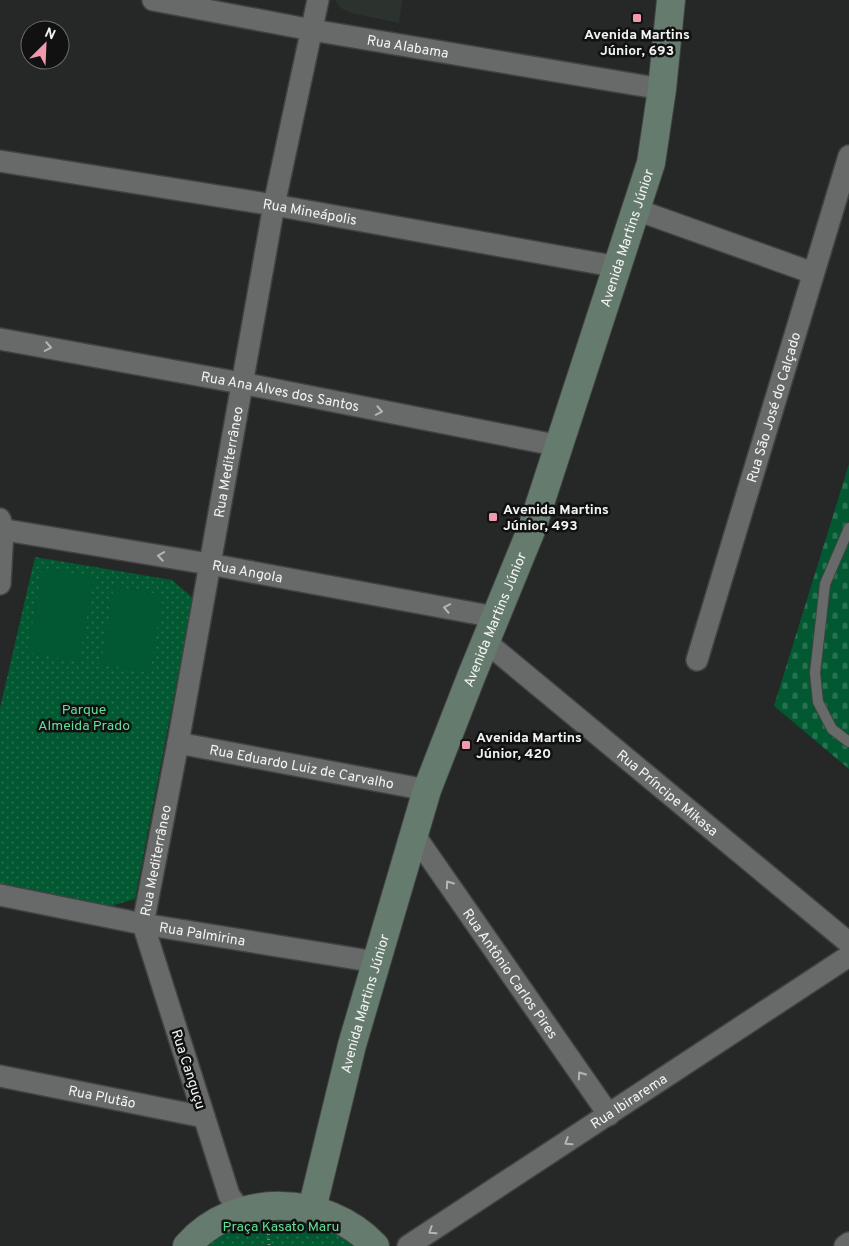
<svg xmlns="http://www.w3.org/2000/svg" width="849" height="1246" font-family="Overpass,sans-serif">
<defs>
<pattern id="grass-dots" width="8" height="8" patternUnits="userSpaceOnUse" patternTransform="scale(1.25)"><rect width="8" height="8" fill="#015831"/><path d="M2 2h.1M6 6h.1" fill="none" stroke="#26714f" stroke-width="1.8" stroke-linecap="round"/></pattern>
<pattern id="cemetery-stones" width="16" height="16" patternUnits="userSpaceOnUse" patternTransform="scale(1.25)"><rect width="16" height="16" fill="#015831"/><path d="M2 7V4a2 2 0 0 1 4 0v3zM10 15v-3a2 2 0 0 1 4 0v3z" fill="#26714f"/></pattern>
</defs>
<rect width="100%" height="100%" fill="#262827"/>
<polygon fill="#2c332e" points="335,0 402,0 399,23 351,13 341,8"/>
<g fill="url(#grass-dots)">
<polygon points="35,557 172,580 193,598 135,899 104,908 0,885 0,708"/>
<polygon points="268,1206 375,1246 187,1246"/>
</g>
<polygon fill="url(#cemetery-stones)" points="849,464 849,769 774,706"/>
<g fill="#015831">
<polygon points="43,568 94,577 79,662 27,652"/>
<polygon points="114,586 163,595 150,673 101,664"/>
</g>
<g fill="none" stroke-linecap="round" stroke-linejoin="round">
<g stroke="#414342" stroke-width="12">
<polyline id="lane" points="849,528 825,584 815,673 818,702 832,729 849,742"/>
</g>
<g stroke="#414342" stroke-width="24">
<g id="street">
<path id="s1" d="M 153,0 L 312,30 L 662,89"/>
<path id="s2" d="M 0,161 L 274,205 L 618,267"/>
<polyline points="637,210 813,273"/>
<path id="s3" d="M 0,339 L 241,383 L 560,446"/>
<polyline points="0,519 3,529 0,584"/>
<path id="s4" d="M 0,529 L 209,564 L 495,617"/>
<path id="s5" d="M 486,642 L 849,943"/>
<path id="s6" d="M 697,660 L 849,156"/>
<path id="s7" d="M 178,743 L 427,790"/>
<path id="s8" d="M 413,833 L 609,1115"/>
<path id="s9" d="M 0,895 L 143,924 L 376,962"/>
<path id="s10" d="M 0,1076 L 204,1117"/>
<path id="s11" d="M 241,1212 L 229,1195 L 143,924 L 178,743 L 274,205 L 318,0"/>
<path id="s12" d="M 408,1246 L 849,956"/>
<polyline points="845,1246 849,1243"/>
</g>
</g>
<g stroke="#414342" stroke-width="30">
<g id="secondary">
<path id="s13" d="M 312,1209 L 352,1045 L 427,790 L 471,677 L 532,528 L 651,163 L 662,89 L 671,0"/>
<path d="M 187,1246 C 235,1191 326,1194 375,1246"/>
</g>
</g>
<polyline stroke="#818382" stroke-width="3" stroke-dasharray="1 4" stroke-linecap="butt" points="268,1229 269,1246"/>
<use href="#lane" stroke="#686a69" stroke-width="10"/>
<use href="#street" stroke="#686a69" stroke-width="21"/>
<use href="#secondary" stroke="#657b6e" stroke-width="28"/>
</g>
<defs><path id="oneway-chevron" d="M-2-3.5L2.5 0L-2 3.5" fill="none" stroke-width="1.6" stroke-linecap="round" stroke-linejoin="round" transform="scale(1.25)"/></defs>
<g stroke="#b4b6b5">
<use href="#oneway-chevron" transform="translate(48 347) rotate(10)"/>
<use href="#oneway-chevron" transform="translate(379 411) rotate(11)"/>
<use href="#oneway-chevron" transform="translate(161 556) rotate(-171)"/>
<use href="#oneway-chevron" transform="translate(447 608) rotate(-169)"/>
<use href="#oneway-chevron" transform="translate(449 884) rotate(-125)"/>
<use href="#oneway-chevron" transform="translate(581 1075) rotate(-125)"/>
<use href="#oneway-chevron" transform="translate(568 1142) rotate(147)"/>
<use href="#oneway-chevron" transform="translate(432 1231) rotate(147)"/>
</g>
<g fill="#f29aad" stroke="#101110" stroke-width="2">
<rect x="632" y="13" width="10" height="10" rx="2.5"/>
<rect x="488" y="512" width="10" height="10" rx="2.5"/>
<rect x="461" y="740" width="10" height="10" rx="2.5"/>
</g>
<g text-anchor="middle" stroke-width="5" stroke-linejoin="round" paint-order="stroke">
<g font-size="14" font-weight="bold" fill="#f2f4f3" stroke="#101110" text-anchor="start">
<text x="637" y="39" text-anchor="middle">Avenida Martins<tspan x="637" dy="16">Júnior, 693</tspan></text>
<text x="503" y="514">Avenida Martins<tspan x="503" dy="16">Júnior, 493</tspan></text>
<text x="476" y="742">Avenida Martins<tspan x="476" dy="16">Júnior, 420</tspan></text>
</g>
<g font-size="14" fill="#f2f4f3" stroke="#101110">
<text dy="5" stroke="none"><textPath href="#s1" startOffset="259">Rua Alabama</textPath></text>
<text dy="5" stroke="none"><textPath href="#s2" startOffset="314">Rua Mineápolis</textPath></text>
<text dy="5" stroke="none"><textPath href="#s13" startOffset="1022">Avenida Martins Júnior</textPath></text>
<text dy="5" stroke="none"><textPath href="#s3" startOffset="285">Rua Ana Alves dos Santos</textPath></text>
<text dy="5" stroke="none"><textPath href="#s6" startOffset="264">Rua São José do Calçado</textPath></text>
<text dy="5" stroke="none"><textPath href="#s11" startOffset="775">Rua Mediterrâneo</textPath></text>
<text dy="5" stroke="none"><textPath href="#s4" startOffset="251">Rua Angola</textPath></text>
<text dy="5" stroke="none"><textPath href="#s13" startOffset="618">Avenida Martins Júnior</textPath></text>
<text dy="5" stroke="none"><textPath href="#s7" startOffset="126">Rua Eduardo Luiz de Carvalho</textPath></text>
<text dy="5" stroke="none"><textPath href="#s5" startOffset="236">Rua Príncipe Mikasa</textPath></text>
<text dy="5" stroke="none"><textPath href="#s11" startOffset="370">Rua Mediterrâneo</textPath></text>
<text dy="5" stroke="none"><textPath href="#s9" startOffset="206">Rua Palmirina</textPath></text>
<text dy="5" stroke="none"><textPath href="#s8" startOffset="171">Rua Antônio Carlos Pires</textPath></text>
<text dy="5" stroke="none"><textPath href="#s13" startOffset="212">Avenida Martins Júnior</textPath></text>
<text transform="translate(189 1069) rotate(72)" y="5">Rua Canguçu</text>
<text dy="5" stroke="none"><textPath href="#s10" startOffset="104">Rua Plutão</textPath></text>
<text dy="5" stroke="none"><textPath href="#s12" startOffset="264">Rua Ibirarema</textPath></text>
</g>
<g font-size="14" fill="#62df98" stroke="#101110">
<text x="84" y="714">Parque<tspan x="84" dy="16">Almeida Prado</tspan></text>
<text x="281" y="1231">Praça Kasato Maru</text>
</g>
</g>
<g transform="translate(45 45) rotate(24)"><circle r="24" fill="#101110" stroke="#6a6c6b"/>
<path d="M0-4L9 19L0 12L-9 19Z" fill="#f29aad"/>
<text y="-8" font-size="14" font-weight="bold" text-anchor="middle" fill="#f2f4f3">N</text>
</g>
</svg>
